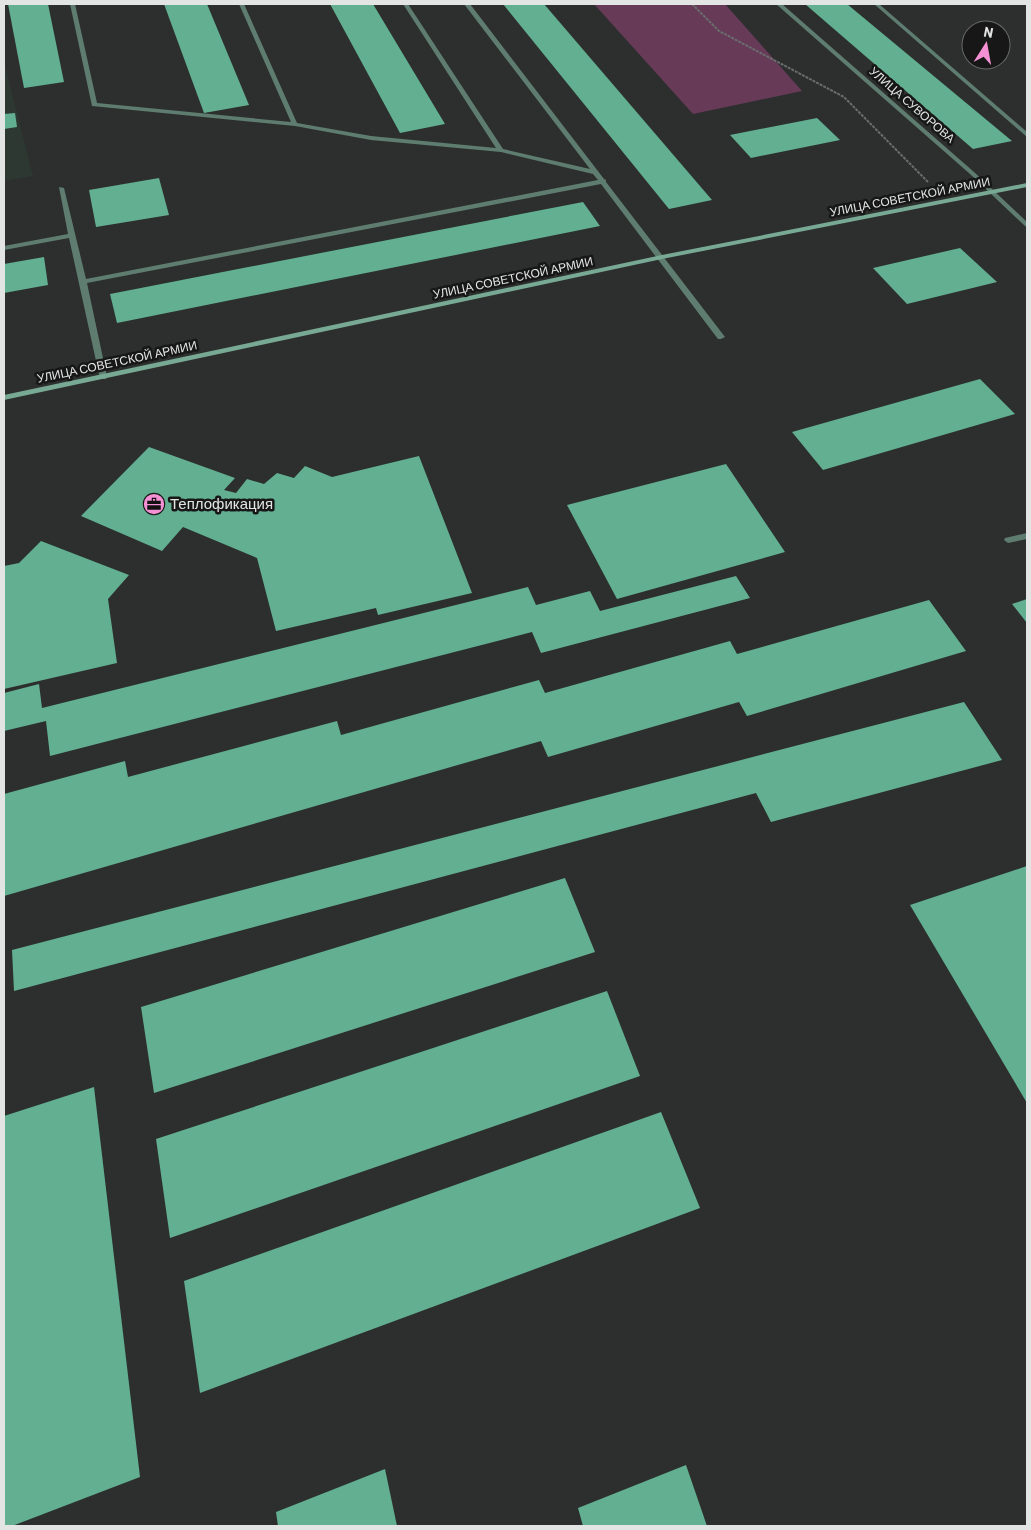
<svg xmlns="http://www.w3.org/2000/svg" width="1031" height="1530" font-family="Barlow,sans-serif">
<rect width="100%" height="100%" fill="#2c2f2e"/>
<polygon fill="#2e3833" points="4,62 33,176 4,181"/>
<polygon fill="#673a58" points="594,4 725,4 802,91 693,114"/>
<g fill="#62af91">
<polygon points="8,4 48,4 64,82 24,88"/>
<polygon points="164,4 207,4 249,105 204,113"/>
<polygon points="330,4 373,4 445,124 400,133"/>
<polygon points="503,4 544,4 712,200 669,209"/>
<polygon points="805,4 847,4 1012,141 973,149"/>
<polygon points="15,113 17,127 4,129 4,114"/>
<polygon points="817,118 840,140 751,158 730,135"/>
<polygon points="159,178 169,215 96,227 89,190"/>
<polygon points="583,202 600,226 117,323 110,294"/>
<polygon points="960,248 997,282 907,304 873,268"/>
<polygon points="44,257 48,285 4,293 4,264"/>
<polygon points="980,379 1015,414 823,470 792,432"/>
<polygon points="149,447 235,478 224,490 236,493 247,479 264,484 277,473 294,478 305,466 332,477 419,456 472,593 378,615 376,608 276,631 257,558 183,527 162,551 81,516"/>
<polygon points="726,464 785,552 617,599 567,505"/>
<polygon points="41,541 129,575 108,599 117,663 4,689 4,566 19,563"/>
<polygon points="736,576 750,598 541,653 532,632 50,756 46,721 4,731 4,693 39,684 42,708 528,587 536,605 590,591 600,611"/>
<polygon points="1027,599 1027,623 1012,604"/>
<polygon points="929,600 966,651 747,716 739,702 548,757 541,741 4,896 4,794 125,761 128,777 337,721 341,735 539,680 545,693 730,641 737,654"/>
<polygon points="964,702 1002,760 771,822 756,793 14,991 12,950"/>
<polygon points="1027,866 1027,1103 910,905"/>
<polygon points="565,878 595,952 154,1093 141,1007"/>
<polygon points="607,991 640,1076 170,1238 156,1139"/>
<polygon points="94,1087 140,1477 12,1526 4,1526 4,1116"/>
<polygon points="661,1112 700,1208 200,1393 184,1281"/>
<polygon points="686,1465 707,1526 583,1526 578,1508"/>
<polygon points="385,1469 397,1526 278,1526 276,1512"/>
</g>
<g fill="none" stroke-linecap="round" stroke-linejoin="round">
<polyline stroke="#6a6d6c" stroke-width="2" stroke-dasharray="3 1" stroke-linecap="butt" points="692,4 719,31 844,97 928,182"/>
<g fill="#5e7d70" fill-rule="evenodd">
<polygon points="70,4 75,4 97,103 291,122 239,4 244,4 297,123 371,136 496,148 403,4 408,4 503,149 590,169 464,4 470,4 604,179 606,180 606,182 725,337 721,339 718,339 601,184 87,283 107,377 106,379 100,379 69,238 4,250 4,246 68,234 59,187 64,188 86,279 598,180 593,174 501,152 371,140 295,126 92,106"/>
<polygon points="874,4 879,4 1027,132 1027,137"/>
<polygon points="1027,533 1027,539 1008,543 1004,540 1005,538"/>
</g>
<polygon fill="#5e7d70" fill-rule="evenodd" points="776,4 782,4 974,172 1027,222 1027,227 1025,226 970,174"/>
<polygon fill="#78a994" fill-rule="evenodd" points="1027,183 1027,187 662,259 4,400 4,395 662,255"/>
</g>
<defs>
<g id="office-disc" transform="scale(1.125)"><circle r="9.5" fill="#f491d4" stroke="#161716"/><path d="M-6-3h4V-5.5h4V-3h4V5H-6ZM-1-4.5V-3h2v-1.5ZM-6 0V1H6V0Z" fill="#111"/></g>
</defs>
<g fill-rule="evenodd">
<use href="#office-disc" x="154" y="504"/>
</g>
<g text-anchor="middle" stroke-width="5" stroke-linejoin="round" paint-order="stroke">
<g font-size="12" fill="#e3e5e4" stroke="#161716">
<text transform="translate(912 105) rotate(41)" y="4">УЛИЦА СУВОРОВА</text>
<text transform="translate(910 197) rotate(-11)" y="4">УЛИЦА СОВЕТСКОЙ АРМИИ</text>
<text transform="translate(513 278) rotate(-12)" y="4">УЛИЦА СОВЕТСКОЙ АРМИИ</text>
<text transform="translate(117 362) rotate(-12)" y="4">УЛИЦА СОВЕТСКОЙ АРМИИ</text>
</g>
<g font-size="15" fill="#e3e5e4" stroke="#161716" text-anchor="start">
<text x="170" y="509">Теплофикация</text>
</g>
</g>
<rect width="1031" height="1530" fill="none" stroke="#e3e5e4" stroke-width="10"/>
<g transform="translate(986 45) rotate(11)"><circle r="24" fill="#161716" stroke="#686968"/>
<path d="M0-4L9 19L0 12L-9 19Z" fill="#f491d4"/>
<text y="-8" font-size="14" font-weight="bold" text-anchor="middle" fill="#e3e5e4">N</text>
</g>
</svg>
